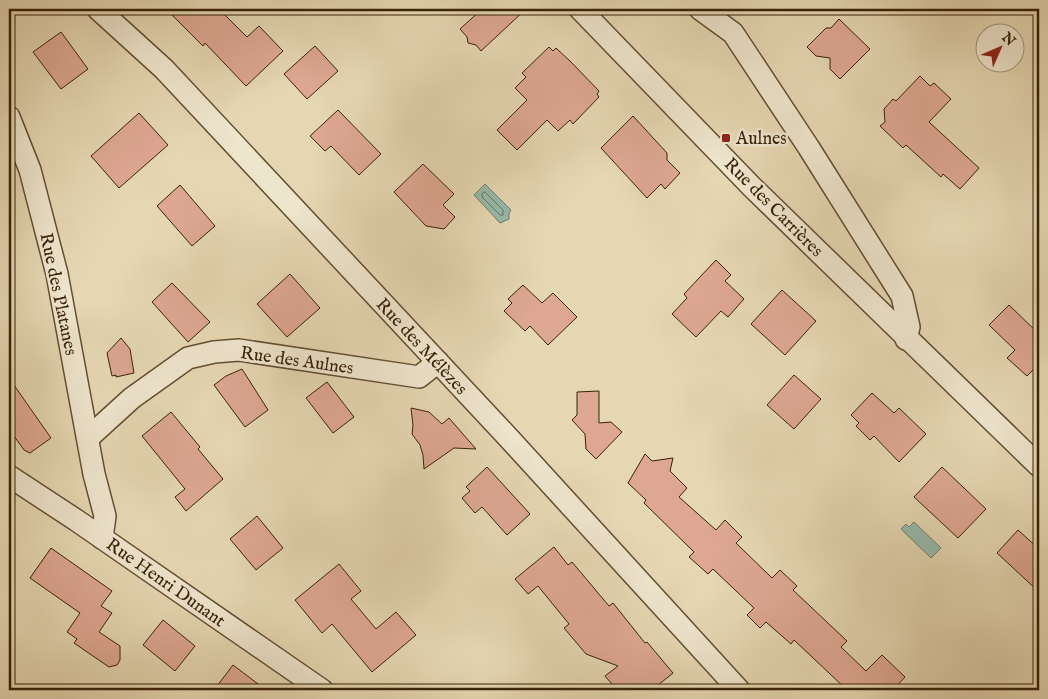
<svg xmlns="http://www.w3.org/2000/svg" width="1048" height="699" font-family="'IM FELL English',serif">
<rect width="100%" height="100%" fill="#e5d7b2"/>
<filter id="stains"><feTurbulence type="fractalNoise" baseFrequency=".004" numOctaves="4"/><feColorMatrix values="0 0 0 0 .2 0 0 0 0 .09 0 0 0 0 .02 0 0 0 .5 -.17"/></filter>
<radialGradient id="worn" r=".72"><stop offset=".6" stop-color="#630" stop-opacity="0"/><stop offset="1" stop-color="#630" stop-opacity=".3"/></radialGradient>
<g fill="#96baab" stroke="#707d6a">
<polygon points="485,184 511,210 509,213 509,219 500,223 474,195"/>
<polygon points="914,522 941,548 931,558 901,529 906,524 909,527"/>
</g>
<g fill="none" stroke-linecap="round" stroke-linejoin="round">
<polygon stroke="#676e5a" stroke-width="1" points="485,192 503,210 503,215 500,215 482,197 482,194"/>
</g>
<g fill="#dda792" stroke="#382208">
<polygon points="166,9 219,9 247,37 259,26 283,51 246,86 205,43 203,46"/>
<polygon points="482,9 526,9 481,51 476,45 468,43 467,37 460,29"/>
<polygon points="839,19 870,49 840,79 830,69 830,58 816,56 807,47 826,28 831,28"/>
<polygon points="61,32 88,69 61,89 33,52"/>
<polygon points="315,46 338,71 307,99 284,74"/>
<polygon points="549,47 553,51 556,48 571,62 599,91 597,94 599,97 573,124 570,120 558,131 547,120 517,150 497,130 527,100 515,88 526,77 522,73"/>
<polygon points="920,76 930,86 934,83 951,99 929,122 979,168 960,189 943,174 941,177 906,145 903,148 880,126 885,122 884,109 893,99 896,101"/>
<polygon points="338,110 381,154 359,175 331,146 325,151 310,136"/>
<polygon points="139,113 168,145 119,188 91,156"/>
<polygon points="633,116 667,153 667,160 680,173 665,189 661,184 647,198 601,148"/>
<polygon points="423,164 454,194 443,205 455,217 444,229 426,226 394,192"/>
<polygon points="180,185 215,226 192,246 157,206"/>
<polygon points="716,260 731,275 725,281 744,299 728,317 721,311 696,337 672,314 687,298 684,294"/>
<polygon points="290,274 320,308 287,337 257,304"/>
<polygon points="172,283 210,322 188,342 152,302"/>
<polygon points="523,285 542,303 553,293 577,317 548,345 530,326 525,331 504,311 512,303 508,299"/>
<polygon points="782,290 816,321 785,355 751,324"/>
<polygon points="1009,305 1039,334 1039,364 1027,376 1007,358 1015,350 989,325"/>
<polygon points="121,338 130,349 134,373 116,377 116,375 112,376 107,353"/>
<polygon points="242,369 268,410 245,427 214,385 226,376"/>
<polygon points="794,375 821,399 794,429 767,405"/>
<polygon points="9,378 51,438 30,453 24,450 9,429"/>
<polygon points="327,382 354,417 333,433 306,398"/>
<polygon points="599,391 599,423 611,422 622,432 596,459 586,449 585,434 572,420 577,415 577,392"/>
<polygon points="872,393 894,413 899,408 926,434 899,462 874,436 870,440 856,426 859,423 851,415"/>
<polygon points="411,408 429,412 442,424 449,418 476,449 454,448 424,469 423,455 420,445 412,434 413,425"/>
<polygon points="171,412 200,447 198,449 223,479 186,511 175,497 185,489 142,436"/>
<polygon points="645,454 652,461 673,458 670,471 687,488 679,497 716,530 725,520 742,537 736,543 772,578 780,570 797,586 793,590 847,641 841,647 866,671 882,655 905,677 893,690 847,690 794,640 791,644 766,622 760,628 747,615 754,608 713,569 708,574 689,557 694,552 644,503 646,500 628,483"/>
<polygon points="487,467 530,514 507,535 482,507 475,513 462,498 470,491 466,487"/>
<polygon points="942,467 986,509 958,538 914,497"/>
<polygon points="257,516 283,548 256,570 230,539"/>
<polygon points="1018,530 1039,549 1039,592 997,553"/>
<polygon points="554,547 568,565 572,562 609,606 613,603 645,643 647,642 673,673 652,690 617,690 605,676 618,666 586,654 564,628 569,624 538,586 528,594 515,579"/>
<polygon points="51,548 112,591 101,606 112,613 99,632 120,646 120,660 117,665 109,667 74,643 77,639 67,632 80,613 30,578"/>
<polygon points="339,564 361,591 351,599 376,629 396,612 416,635 372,672 332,624 322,633 295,600"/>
<polygon points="163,620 195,646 175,671 143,645"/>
<polygon points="233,665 266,690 214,690"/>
</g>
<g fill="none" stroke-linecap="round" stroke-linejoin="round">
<g stroke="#634f32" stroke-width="24">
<g id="minor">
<polyline points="98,9 164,69 505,434 739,690"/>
<polyline points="580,9 752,187 1039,466"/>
<polyline points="700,9 733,33 809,148 902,296 909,327 906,339"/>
<polyline points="9,117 30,170 57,274 94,474 105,516 102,538"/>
<polyline points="88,438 132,398 188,358 214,352 239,350 419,377 438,362"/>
<polyline points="9,476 76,520 322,690"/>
</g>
</g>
<use href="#minor" stroke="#eee5cd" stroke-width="21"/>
</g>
<rect fill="#8f2418" stroke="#eee5cd" stroke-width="2" x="721" y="133" width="10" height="10" rx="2.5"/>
<g text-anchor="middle" stroke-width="5" stroke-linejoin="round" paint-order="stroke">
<g font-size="18" fill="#382208" stroke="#eee5cd" text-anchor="start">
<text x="736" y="144">Aulnes</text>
</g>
<g font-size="18" fill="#382208" stroke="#eee5cd">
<text transform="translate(774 207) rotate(45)" y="6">Rue des Carrières</text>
<text transform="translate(59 294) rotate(78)" y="6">Rue des Platanes</text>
<text transform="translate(422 346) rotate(47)" y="6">Rue des Mélèzes</text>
<text transform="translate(297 360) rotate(8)" y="6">Rue des Aulnes</text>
<text transform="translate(166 582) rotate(35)" y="6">Rue Henri Dunant</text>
</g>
</g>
<rect width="1048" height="699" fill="none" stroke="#e5d7b2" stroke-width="30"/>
<rect x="10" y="10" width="1028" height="679" fill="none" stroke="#382208" stroke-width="2.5"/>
<rect x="15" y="15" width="1018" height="669" fill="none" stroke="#382208"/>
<g transform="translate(1000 48) rotate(45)"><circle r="24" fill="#eee5cd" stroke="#a5977e"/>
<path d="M0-4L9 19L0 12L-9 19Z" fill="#8f2418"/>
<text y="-8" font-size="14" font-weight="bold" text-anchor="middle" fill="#382208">N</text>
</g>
<rect width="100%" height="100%" filter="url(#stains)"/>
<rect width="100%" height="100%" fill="url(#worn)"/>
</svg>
